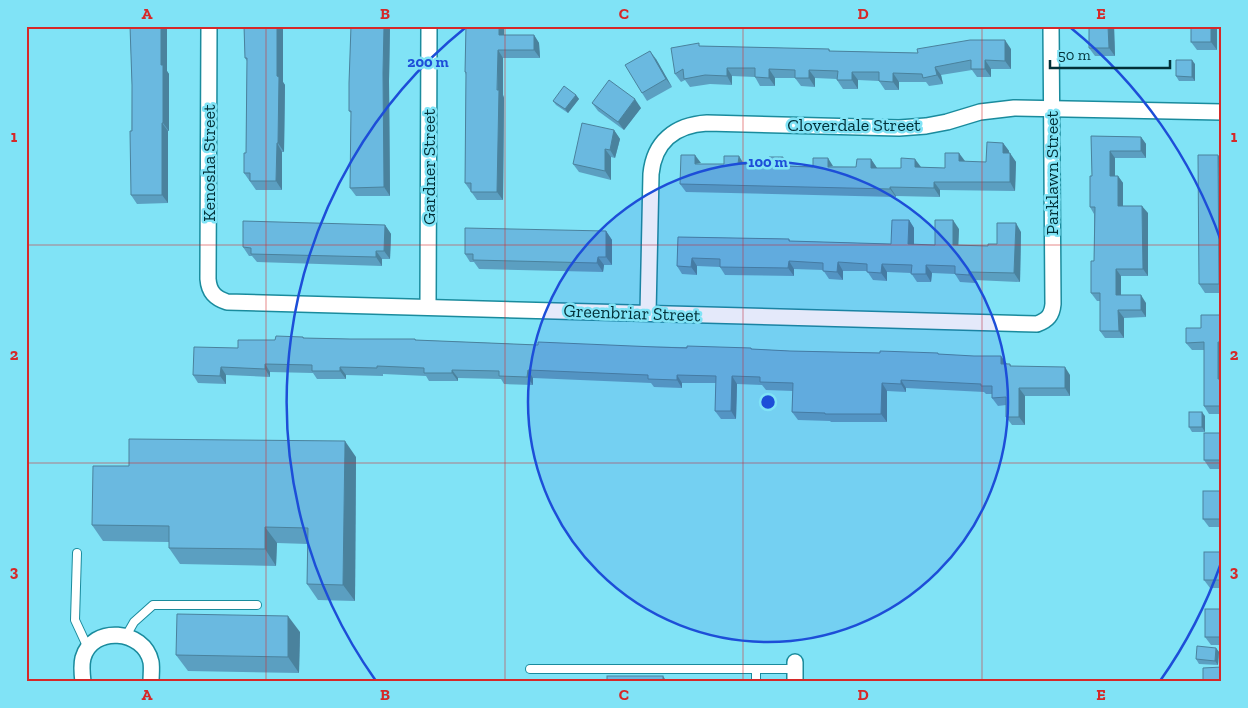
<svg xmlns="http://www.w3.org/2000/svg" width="1248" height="708" font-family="'Zilla Slab',serif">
<rect width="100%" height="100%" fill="#80e3f6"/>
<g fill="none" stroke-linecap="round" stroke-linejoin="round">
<g stroke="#1a8b9d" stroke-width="10">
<g id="service">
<polyline points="77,553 75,620 88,648"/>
<polyline points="126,636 134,622 153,605 257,605"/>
<polyline points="530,669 795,669"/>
<polyline points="756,669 756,682"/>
</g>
</g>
<g stroke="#1a8b9d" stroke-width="18">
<g id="minor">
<path d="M 209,26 L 208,279 C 209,292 215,298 227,302 L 1037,324 C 1048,320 1052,315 1053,304 L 1051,26"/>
<polyline points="428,307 429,26"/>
<path d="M 648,313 L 651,174 C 654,142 675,125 707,123 L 899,128 L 926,126 L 947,122 L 980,112 L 1014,108 L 1222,112"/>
<polyline points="795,662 795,682"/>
<path d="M 83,682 C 82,674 81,666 83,658 C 92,625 144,629 151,662 C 152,668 151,675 151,682"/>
</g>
</g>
<use href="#service" stroke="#fff" stroke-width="8"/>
<use href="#minor" stroke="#fff" stroke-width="15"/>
</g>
<g fill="#5b9fc1">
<polygon points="130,26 167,26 167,71 169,74 169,131 168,131 168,203 137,204 131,195 132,85"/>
<polygon points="244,26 283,26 283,82 285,85 284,152 282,152 282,190 256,190 244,173 246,153 247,61 245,58"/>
<polygon points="351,26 390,26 389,81 390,196 356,196 350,188 351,113 349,111"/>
<polygon points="466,26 504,26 504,35 534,35 539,43 540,58 503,58 503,95 504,98 503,200 477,200 465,183 466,75 465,72"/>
<polygon points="1089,26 1114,26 1115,56 1095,56 1089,48"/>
<polygon points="1217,26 1217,50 1197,50 1191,42"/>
<polygon points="701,46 829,49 830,51 918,53 1011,49 1011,69 991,69 991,77 977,77 972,70 941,75 943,84 929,86 926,82 899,82 899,90 885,90 879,81 858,80 858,89 843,89 837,80 837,79 815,78 815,87 801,86 795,78 775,78 775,86 760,86 755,77 732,76 732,85 710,84 690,87 685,80 681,82 675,74"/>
<polygon points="656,59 672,87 647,101 642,93"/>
<polygon points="1195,64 1195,81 1179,81 1176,76"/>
<polygon points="576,95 579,99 568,113 556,105 553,101"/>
<polygon points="592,103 641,108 624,130 598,111"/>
<polygon points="614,130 620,139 615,158 611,157 611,180 579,172 573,164"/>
<polygon points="1091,136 1141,137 1146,144 1146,158 1115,158 1115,176 1118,176 1123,183 1123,206 1148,213 1148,276 1121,276 1121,295 1146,303 1146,317 1124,318 1124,338 1105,338 1100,331 1100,301 1097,301 1091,293 1094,261 1094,214 1090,207 1092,176"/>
<polygon points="1003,143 1009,151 1009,153 1016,162 1015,191 940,190 940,197 896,196 896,197 686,192 680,184 701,164 856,167 871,159 877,168 901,168 921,167 945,168 965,162 986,162"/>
<polygon points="1222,161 1222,293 1205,293 1199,284"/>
<polygon points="909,220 914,228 914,245 935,245 959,229 958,245 988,246 997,244 1021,232 1020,282 975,280 975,283 960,282 955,274 932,273 931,282 917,282 911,273 887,272 887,281 873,280 867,271 843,271 843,280 829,279 823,270 794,269 794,276 725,275 720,267 697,266 697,275 682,274 677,266 678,237 789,239 790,241 891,244"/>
<polygon points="385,225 391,234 390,259 382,259 382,266 257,262 252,256 249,256 243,247"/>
<polygon points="606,231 612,240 612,265 604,265 603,272 479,269 474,262 470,262 465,254"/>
<polygon points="1220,315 1222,317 1222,414 1209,414 1204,406 1204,350 1192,350 1186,343 1201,328"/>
<polygon points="303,337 304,338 350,339 415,339 416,340 538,345 751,348 752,349 790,351 939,354 1010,364 1011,366 1070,375 1070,396 1025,396 1025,425 1012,425 1006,417 1006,405 998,406 992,398 992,394 986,394 984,392 906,388 906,392 887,391 887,422 831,422 830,421 798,420 792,412 793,391 766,390 762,385 737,384 736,419 721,419 715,411 716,383 682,383 682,388 654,387 651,383 533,378 533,385 504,384 501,379 458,378 458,381 429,381 426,376 383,374 383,376 346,375 346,379 317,379 313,373 270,372 270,377 226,375 226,384 198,383 193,375 238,348 275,340"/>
<polygon points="1205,416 1205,432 1192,432 1189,427"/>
<polygon points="1222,433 1222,469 1210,469 1204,460"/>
<polygon points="356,457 355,601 318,600 307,584 308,544 277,543 276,566 180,564 169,548 169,542 103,541 92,525 129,466"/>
<polygon points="1222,491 1222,527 1209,527 1203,519"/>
<polygon points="1222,552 1222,588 1210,588 1204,580"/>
<polygon points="1222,609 1222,645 1211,645 1205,637"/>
<polygon points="300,632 299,673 188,671 176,655"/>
<polygon points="1216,648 1219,652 1218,665 1199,664 1196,659"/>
</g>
<g fill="#4a829d">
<polygon points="161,26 167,26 167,71 169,74 169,131 163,123 161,65"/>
<polygon points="277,26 283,26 283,82 285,85 284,152 278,143 277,76"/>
<polygon points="384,26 390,26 389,81 390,196 384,187 383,73"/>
<polygon points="499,26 504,26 504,43 499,35"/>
<polygon points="1108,26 1114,26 1115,56 1109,48"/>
<polygon points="1211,26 1217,26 1217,50 1211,42"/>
<polygon points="534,35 539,43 540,58 534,50"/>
<polygon points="1005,40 1011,49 1011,69 1005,61"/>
<polygon points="498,50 503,58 503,95 504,98 503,200 497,192"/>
<polygon points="650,51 656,59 672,87 666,79"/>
<polygon points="985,60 991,69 991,77 985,69"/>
<polygon points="1192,60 1195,64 1195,81 1192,77"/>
<polygon points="935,67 941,75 943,84 937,75"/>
<polygon points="727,68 732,76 732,85 727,76"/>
<polygon points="769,69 775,78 775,86 769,78"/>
<polygon points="809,70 815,78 815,87 809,78"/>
<polygon points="852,72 858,80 858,89 852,80"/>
<polygon points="893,73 899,82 899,90 893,82"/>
<polygon points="576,95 579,99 568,113 565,109"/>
<polygon points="635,99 641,108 624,130 618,122"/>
<polygon points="162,123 168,131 168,203 162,195"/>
<polygon points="614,130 620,139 615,158 610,150"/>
<polygon points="1141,137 1146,144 1146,158 1141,151"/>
<polygon points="277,143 282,152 282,190 276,181"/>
<polygon points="1003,143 1009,151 1009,162 1003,153"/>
<polygon points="605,149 611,157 611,180 605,171"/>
<polygon points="1110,151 1115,158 1115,183 1110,176"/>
<polygon points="959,153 965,161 959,161"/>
<polygon points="1010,153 1016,162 1015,191 1010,182"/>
<polygon points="695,155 701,163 695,164"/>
<polygon points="1218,155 1222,161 1222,289 1219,284"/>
<polygon points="739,156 744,164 738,164"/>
<polygon points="783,157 789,166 783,166"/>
<polygon points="828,158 833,166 828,167"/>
<polygon points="871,159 877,168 877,176 871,168"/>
<polygon points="915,159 921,167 915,167"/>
<polygon points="1118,176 1123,183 1123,213 1118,206"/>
<polygon points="934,182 940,190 940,197 934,188"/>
<polygon points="890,187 896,196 896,197 890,189"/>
<polygon points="1142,206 1148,213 1148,276 1143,269"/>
<polygon points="909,220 914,228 914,252 908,244"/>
<polygon points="953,220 959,229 958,253 953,245"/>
<polygon points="1016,223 1021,232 1020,282 1014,273"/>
<polygon points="385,225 391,234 390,259 384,251"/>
<polygon points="606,231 612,240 612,265 606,257"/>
<polygon points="376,251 382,259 382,266 376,257"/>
<polygon points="598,257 604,265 603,272 597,263"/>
<polygon points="692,258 697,266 697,275 691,267"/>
<polygon points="789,261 794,269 794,276 788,268"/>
<polygon points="838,262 843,271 843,280 837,272"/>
<polygon points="882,264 887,272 887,281 881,273"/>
<polygon points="926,265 932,273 931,282 926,274"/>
<polygon points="1116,269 1121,276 1121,302 1116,295"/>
<polygon points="969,272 975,280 975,283 969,275"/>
<polygon points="1141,295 1146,303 1146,317 1141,310"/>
<polygon points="1118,310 1124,318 1124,338 1119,331"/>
<polygon points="1220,315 1222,317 1222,344 1220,342"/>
<polygon points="1218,342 1222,348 1222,384 1218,379"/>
<polygon points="1001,356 1007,364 1006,372 1001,364"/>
<polygon points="265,364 270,372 270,377 265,369"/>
<polygon points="221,367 226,375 226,384 220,376"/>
<polygon points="340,367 346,375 346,379 340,371"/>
<polygon points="1065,367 1070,375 1070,396 1065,388"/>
<polygon points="452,370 458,378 458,381 452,373"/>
<polygon points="528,370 533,378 533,385 527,377"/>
<polygon points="677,375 682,383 682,388 677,380"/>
<polygon points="732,376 737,384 736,419 731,411"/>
<polygon points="901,380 906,388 906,392 901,384"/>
<polygon points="882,383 887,391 887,422 881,414"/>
<polygon points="1019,388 1025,396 1025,425 1019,417"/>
<polygon points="1202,412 1205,416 1205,432 1202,427"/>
<polygon points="345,441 356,457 355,601 343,585"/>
<polygon points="265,527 277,543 276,566 265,549"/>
<polygon points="288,616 300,632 299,673 288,657"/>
<polygon points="1216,648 1219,652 1218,665 1215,661"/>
<polygon points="663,676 667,682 663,682"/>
</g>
<g fill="#6ab9e0" stroke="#4a829d">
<polygon points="130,26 161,26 161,65 163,65 163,123 162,123 162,195 131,195 130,131 132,131 132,85"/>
<polygon points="244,26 277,26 277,76 279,77 278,143 277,143 276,181 250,181 250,173 244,173 244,153 246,153 247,58 245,58"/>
<polygon points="351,26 384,26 383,73 384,187 350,188 351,111 349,111 349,83"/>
<polygon points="466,26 499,26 499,35 534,35 534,50 498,50 497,90 499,90 497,192 471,192 471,183 465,183 466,72 465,72"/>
<polygon points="1089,26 1108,26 1109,48 1089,48"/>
<rect x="1191" y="26" width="20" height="16"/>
<polygon points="970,40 1005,40 1005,61 985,60 985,69 971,69 971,60 935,67 937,75 923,78 922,74 893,73 893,82 879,81 879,72 852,72 852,80 837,80 838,71 809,70 809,78 795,78 795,70 769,69 769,78 755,77 755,68 727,68 727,76 705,75 684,79 683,69 675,74 671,48 699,43 699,46 829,49 829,51 918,53 917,49"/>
<polygon points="650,51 666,79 642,93 625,65"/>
<polygon points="1176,60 1192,60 1192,77 1176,76"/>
<polygon points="609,80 635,99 618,122 592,103"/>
<polygon points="564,86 576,95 565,109 553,101"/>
<polygon points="582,123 614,130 610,150 605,149 605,171 573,164"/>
<polygon points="1091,136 1141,137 1141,151 1110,151 1110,176 1118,176 1118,206 1142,206 1143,269 1116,269 1116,295 1141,295 1141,310 1118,310 1119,331 1100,331 1100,293 1091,293 1091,261 1094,261 1095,207 1090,207 1090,176 1092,176"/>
<polygon points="987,142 1003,143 1003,153 1010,153 1010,182 934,182 934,188 890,187 890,189 680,184 681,155 695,155 695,164 724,164 724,156 739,156 738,164 769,165 769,157 783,157 783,166 813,167 813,158 828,158 828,167 856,167 857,159 871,159 871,168 901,168 901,158 915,159 915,167 945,168 945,153 959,153 959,161 986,162"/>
<polygon points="1198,155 1218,155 1219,284 1199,284"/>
<polygon points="892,220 909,220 908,244 935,245 935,220 953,220 953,245 988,246 988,244 997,244 997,223 1016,223 1014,273 969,272 969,275 955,274 955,266 926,265 926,274 911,274 912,265 882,264 881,273 867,272 867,264 838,262 837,272 823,271 823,263 789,261 788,268 720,267 720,259 692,258 691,267 677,266 678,237 789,239 789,241 891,244"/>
<polygon points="243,221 385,225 384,251 376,251 376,257 251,254 251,248 243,247"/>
<polygon points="465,228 606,231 606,257 598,257 597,263 473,260 473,254 465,254"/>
<polygon points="1201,315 1220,315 1220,342 1218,342 1218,379 1222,379 1222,406 1204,406 1204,342 1186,343 1186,328 1201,328"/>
<polygon points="276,336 303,337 303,338 350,339 415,339 415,340 538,345 538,342 656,347 687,348 687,346 751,348 751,349 790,351 880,353 880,351 938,353 938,354 974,356 1001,356 1001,364 1010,364 1010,366 1065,367 1065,388 1019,388 1019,417 1006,417 1006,397 992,398 992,386 981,386 981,384 901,380 901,384 882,383 881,414 825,414 825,413 792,412 793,383 760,382 760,377 732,376 731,411 715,411 716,376 677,375 677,380 648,379 648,375 528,370 527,377 499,376 499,371 452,370 452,373 424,373 424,368 377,366 377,368 340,367 340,371 312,371 312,365 265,364 265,369 221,367 220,376 193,375 194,347 238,348 238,340 275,340"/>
<rect x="1189" y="412" width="13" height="15"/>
<rect x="1204" y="433" width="18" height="27"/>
<polygon points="129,439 345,441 343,585 307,584 308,528 265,527 265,549 169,548 169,526 92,525 93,466 129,466"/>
<rect x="1203" y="491" width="19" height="28"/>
<rect x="1204" y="552" width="18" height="28"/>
<rect x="1205" y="609" width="17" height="28"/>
<polygon points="177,614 288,616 288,657 176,655"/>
<polygon points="1197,646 1216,648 1215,661 1196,659"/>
<polygon points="1222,667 1222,682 1203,682 1203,668"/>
<rect x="607" y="676" width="56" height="6"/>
</g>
<path fill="none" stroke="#d62828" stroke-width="1" stroke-opacity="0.55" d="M 266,26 L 266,682M 505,26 L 505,682M 743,26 L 743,682M 982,26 L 982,682M 26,245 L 1222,245M 26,463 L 1222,463"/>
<circle cx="768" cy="402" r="240" fill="#1d4ed8" fill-opacity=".12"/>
<g fill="none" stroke="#1d4ed8" stroke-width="2.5">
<circle cx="768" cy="402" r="240"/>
<path d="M1221 563A481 481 0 0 1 1160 681M376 681A481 481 0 0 1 465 28M1071 28A481 481 0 0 1 1221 241"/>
</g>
<g text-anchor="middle" stroke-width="5" stroke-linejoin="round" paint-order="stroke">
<g font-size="18" fill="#023038" stroke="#80e3f6">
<text x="854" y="131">Cloverdale Street</text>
<text transform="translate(209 163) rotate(-90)" y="6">Kenosha Street</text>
<text transform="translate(429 167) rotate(-90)" y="6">Gardner Street</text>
<text transform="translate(1052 173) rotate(-90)" y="6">Parklawn Street</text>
<text transform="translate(632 313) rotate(2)" y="6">Greenbriar Street</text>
</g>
</g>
<circle cx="768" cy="402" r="8" fill="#1d4ed8" stroke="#80e3f6" stroke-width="2.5"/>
<g font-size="15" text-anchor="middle" font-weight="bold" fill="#1d4ed8" stroke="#80e3f6" stroke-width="5" stroke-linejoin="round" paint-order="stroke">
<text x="428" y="67">200 m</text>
<text x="768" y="167">100 m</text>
</g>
<rect width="1248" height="708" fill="none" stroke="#80e3f6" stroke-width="55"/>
<path d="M1050 60v8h120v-8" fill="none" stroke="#023038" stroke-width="2.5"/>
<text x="1058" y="60" font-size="15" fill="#023038" stroke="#80e3f6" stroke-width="4" paint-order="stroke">50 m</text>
<rect x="28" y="28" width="1192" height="652" fill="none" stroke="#d62828" stroke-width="2"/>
<g font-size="16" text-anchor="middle" font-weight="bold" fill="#d62828">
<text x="147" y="19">A</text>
<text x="385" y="19">B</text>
<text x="624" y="19">C</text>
<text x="863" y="19">D</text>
<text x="1101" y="19">E</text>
<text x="14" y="142">1</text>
<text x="1234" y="142">1</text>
<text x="14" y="360">2</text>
<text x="1234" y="360">2</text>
<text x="14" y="577">3</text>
<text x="1234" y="577">3</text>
<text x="147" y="700">A</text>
<text x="385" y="700">B</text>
<text x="624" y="700">C</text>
<text x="863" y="700">D</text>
<text x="1101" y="700">E</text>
</g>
</svg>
